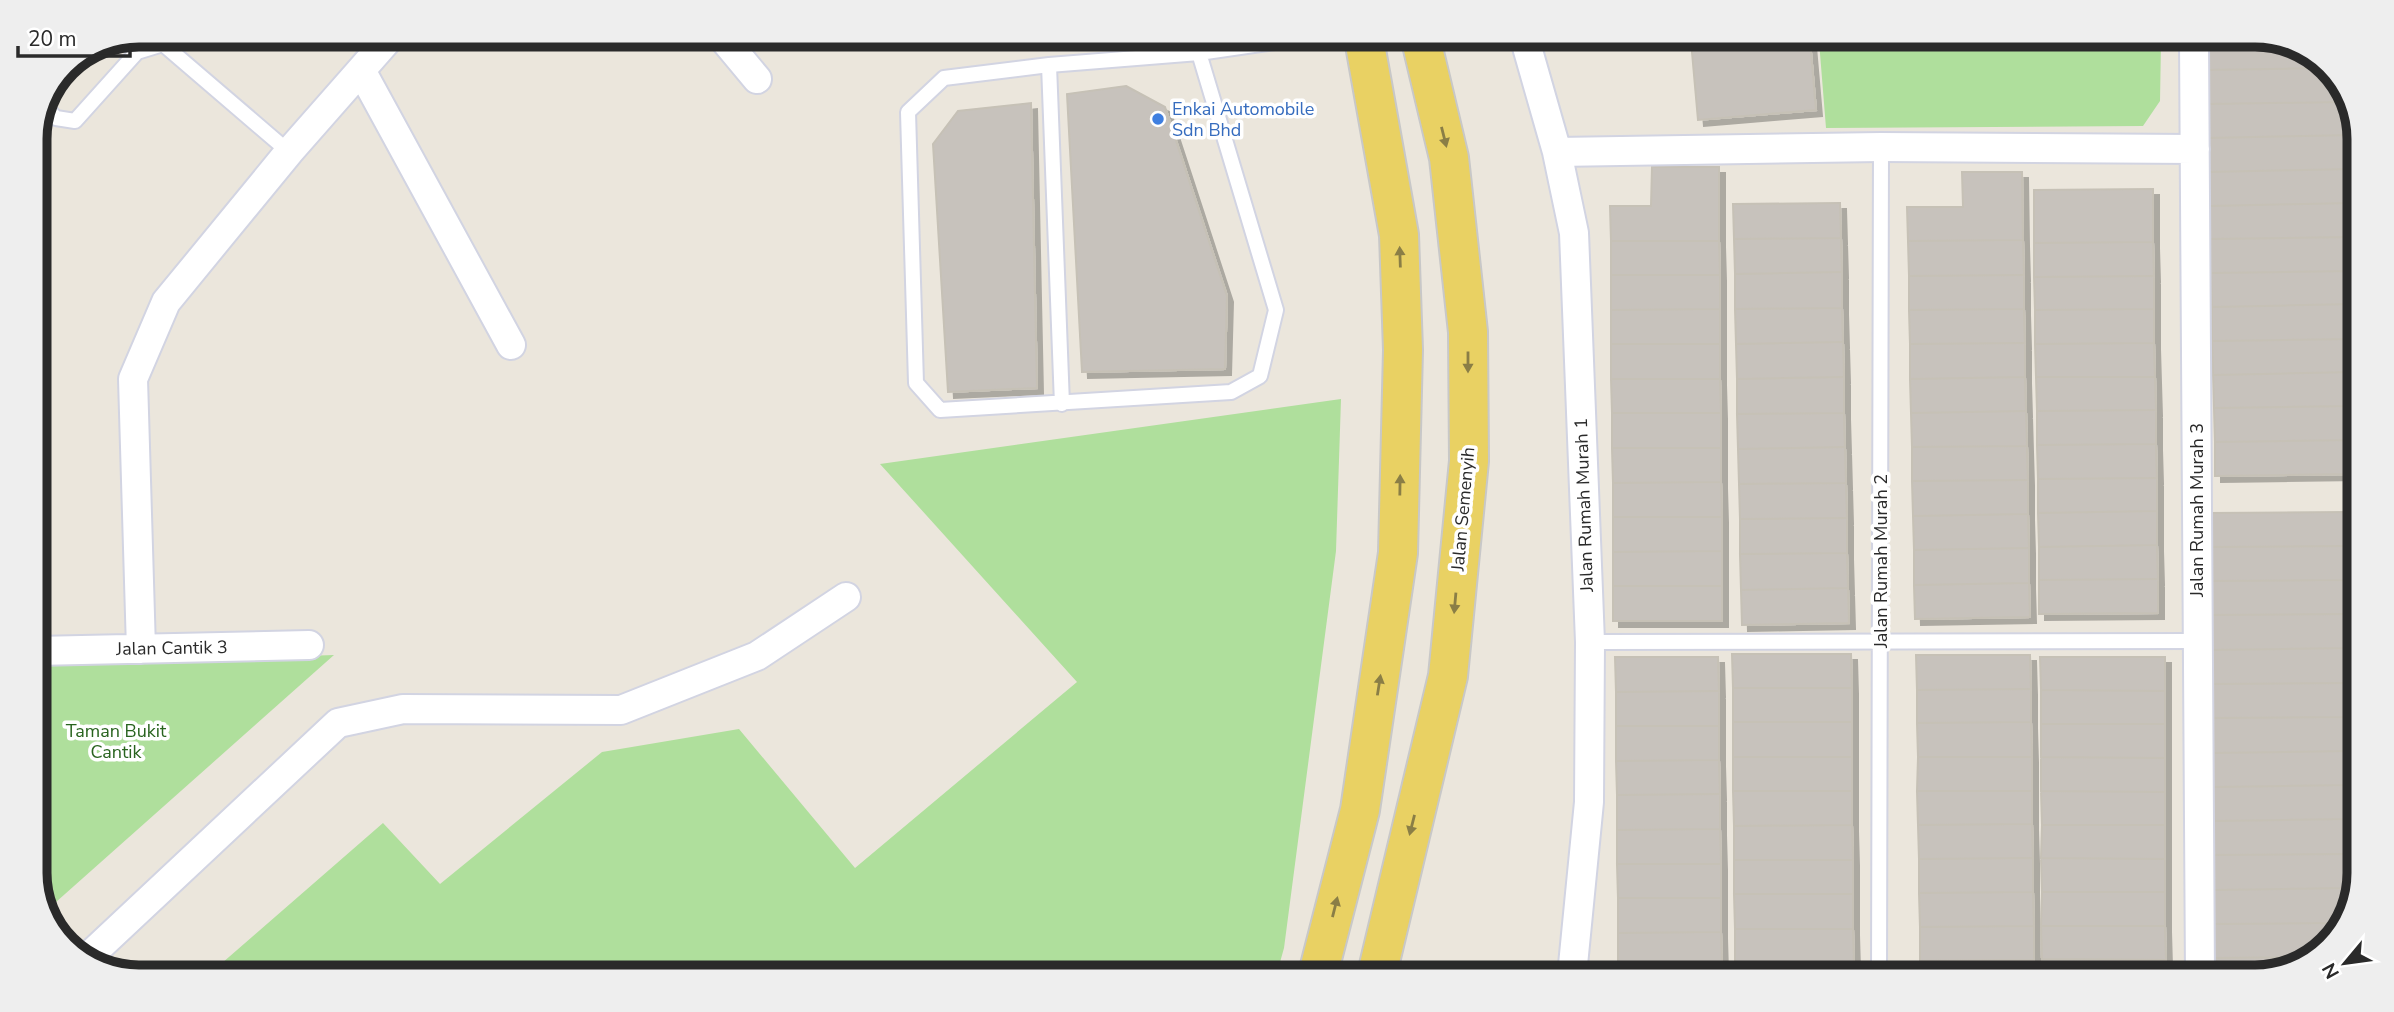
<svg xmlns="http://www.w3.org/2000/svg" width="2394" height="1012" font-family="'Nunito Sans',sans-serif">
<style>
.green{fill:#afdf9c}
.building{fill:#c7c2bc;stroke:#c6c1b6;stroke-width:2;filter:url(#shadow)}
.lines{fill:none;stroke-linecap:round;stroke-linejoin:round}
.lane-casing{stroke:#d2d4e2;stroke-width:18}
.street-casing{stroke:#d2d4e2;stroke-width:32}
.primary-casing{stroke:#c8c8c8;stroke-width:42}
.lane{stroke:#fff;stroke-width:14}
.street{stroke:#fff;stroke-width:28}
.primary{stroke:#e9d163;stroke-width:38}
.oneway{fill:#8a7e46}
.shop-dot{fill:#3f7fe0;stroke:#fff;stroke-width:2.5}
.labels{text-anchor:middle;stroke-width:7;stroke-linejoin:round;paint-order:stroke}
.shop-label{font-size:18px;fill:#366cbe;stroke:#fff;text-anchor:start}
.street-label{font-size:18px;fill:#2a2a2a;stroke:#fff}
.park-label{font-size:18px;fill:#28631e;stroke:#fff}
.rim{fill:none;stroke:#2a2a2a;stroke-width:9}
</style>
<defs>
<filter id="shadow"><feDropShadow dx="6" dy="6" stdDeviation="0" flood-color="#0004"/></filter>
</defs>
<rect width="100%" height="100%" fill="#ebe6dc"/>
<path class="green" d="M1819,41L2161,42L2160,101L2143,126L1826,128Z
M1341,399L1336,551L1284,948L1277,973L214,970L383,823L440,884L602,752L739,729L855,868L1077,682L880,464Z
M334,655L47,910L35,880V665Z"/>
<path class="building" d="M1691,41H1810L1816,110L1698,120Z
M2205,42L2294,43L2326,68L2206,70Z
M2326,68L2341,81L2348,102L2207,104L2206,70Z
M1126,86L1165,107L1227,296L1225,369L1082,372L1067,94Z
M2348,102L2351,110L2352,135L2208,138L2207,104Z
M1031,103L1037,388L948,392L933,144L958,111Z
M2352,135L2353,169L2208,172V138Z
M1652,167H1719V241H1611L1610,206H1651Z
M2353,169V203L2210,206L2208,172Z
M1962,172H2022L2023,240L1908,241L1907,207H1963Z
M2153,189V242L2034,243V190Z
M1840,203L1841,238L1734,239L1733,204Z
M2353,203L2354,237L2210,239V206Z
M2354,237L2355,271L2211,273L2210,239Z
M1841,238L1842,272L1735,274L1734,239Z
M2023,240L2024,275L1909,276L1908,241Z
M1611,241H1719L1720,275H1611Z
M2153,242L2154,276L2034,277V243Z
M2355,271L2356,304L2212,307L2211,273Z
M1842,272V308L1735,309V274Z
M1611,275H1720V309L1611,310Z
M2024,275V309L1909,310V276Z
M2154,276V309L2035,310L2034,277Z
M2356,304L2357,339L2212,341V307Z
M1842,308L1843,342L1736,344L1735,309Z
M1720,309V344H1611V310Z
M2024,309L2025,343L1910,344L1909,310Z
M2154,309V343L2035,344V310Z
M2357,339L2356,372L2213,375L2212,341Z
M1843,342L1844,377L1737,379L1736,344Z
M2025,343V377L1910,379V344Z
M2154,343L2155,377H2036L2035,344Z
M1611,344H1720V379H1611Z
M2356,372V406L2214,408L2213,375Z
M1844,377V413L1737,414V379Z
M2025,377L2026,411L1911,413L1910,379Z
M2036,377H2155L2156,410L2037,411Z
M1611,379H1720L1721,413H1612Z
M2356,406V440L2215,442L2214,408Z
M2156,410V444L2037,445V411Z
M2026,411L2027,446L1912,447L1911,413Z
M1612,413H1721V448H1612Z
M1844,413L1845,447L1738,449L1737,414Z
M2356,440L2355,474L2215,476V442Z
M2156,444L2157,478L2038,479L2037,445Z
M2027,446L2028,480L1912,481V447Z
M1845,447L1846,483L1739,484L1738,449Z
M1612,448H1721V482L1613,483Z
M2157,478V511L2038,513V479Z
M2028,480V514L1913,516L1912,481Z
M1721,482L1722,517H1613V483Z
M1846,483L1847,518L1740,519L1739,484Z
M2157,511V545L2039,547L2038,513Z
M2350,512L2351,546L2208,547V513Z
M2028,514L2029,548L1914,550L1913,516Z
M1613,517H1722V551L1613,552Z
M1847,518V553L1740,554V519Z
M2157,545L2158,579L2039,580V547Z
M2351,546V580L2209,581L2208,547Z
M2029,548V583L1914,585V550Z
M1722,551V586H1613V552Z
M1847,553L1848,588L1741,590L1740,554Z
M2158,579V613L2039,614V580Z
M2351,580L2352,614L2209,615V581Z
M2029,583L2030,617L1915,619L1914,585Z
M1613,586H1722V621H1613Z
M1848,588L1849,623L1742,625L1741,590Z
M2352,614V648L2210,650L2209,615Z
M2352,648L2353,683L2210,684V650Z
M1732,654H1851L1852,688H1733Z
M1916,655H2030L2031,689L1917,690Z
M1615,657H1718L1719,691L1616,692Z
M2040,657H2165V691L2041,690Z
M2353,683V717L2211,718L2210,684Z
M1733,688H1852V722H1733Z
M2031,689V722L1917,723V690Z
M2041,690L2165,691V724H2041Z
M1719,691V726H1616V692Z
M2353,717V751L2211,753V718Z
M1733,722H1852V757H1733Z
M2031,722L2032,757H1918L1917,723Z
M2041,724H2165V758L2041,757Z
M1616,726H1719V760L1616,761Z
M2353,751L2352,785L2212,787L2211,753Z
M1733,757H1852V791H1733Z
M1918,757H2032V791H1917Z
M2041,757L2165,758V792L2041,791Z
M1719,760L1720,794L1617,795L1616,761Z
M2352,785V819L2212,821V787Z
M1733,791H1852V825L1734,826Z
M1917,791H2032V824L1918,825Z
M2041,791L2165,792V825H2042Z
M1720,794V829L1617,830V795Z
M2352,819V854L2213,855L2212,821Z
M2032,824L2033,858L1919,859L1918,825Z
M1852,825L1853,860H1734V826Z
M2042,825H2165V859L2041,858Z
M1720,829L1721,864H1617V830Z
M2352,854L2351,888L2213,890V855Z
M2033,858V892L1919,893V859Z
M2041,858L2165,859V892H2042Z
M1734,860H1853V894H1734Z
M1617,864H1721V898H1618Z
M2351,888V912L2343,923L2214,924L2213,890Z
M2033,892L2034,926L1920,927L1919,893Z
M2042,892H2165V926H2041Z
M1734,894H1853V929H1735Z
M1618,898H1721V932L1618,933Z
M2343,923L2315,957L2215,958L2214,924Z
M2034,926V960L1920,961V927Z
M2041,926H2165L2166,960L2042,959Z
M1735,929H1853L1854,963H1735Z
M1721,932L1722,967L1618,968V933Z
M2315,957L2255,977H2215V958Z
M2042,959L2166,960V977L2042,976Z
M2034,960V976H1920V961Z
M1735,963H1854V976L1735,975Z
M1722,967V975H1619L1618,968Z"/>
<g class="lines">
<g class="lane-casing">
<path id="lane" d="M1199,53L1276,310L1260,376L1231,392L940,410L916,383L908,112L944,78L1049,65L1199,53L1296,39
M1049,65L1062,404
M46,108L56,118L75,121L137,52L163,44L289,152
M1590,642L2198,641
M1879,976L1881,147"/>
</g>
<g class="street-casing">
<path id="street" d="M722,37L757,79
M1525,40L1557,152L1574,233L1590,642L1589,802L1572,975
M2194,42L2200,977
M362,72L511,345
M1557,152L1881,147L2195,149
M141,649L133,379L166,302L289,152L391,36
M35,651L309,645
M86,959L338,723L403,709L621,710L757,656L846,597"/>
</g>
<g class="primary-casing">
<path id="primary" d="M1318,974L1360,810L1398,553L1403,350L1399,235L1364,39
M1377,974L1448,676L1469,461L1468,332L1449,158L1421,40"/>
</g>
<use href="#lane" class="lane"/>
<use href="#street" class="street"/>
<use href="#primary" class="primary"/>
</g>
<defs><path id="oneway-solid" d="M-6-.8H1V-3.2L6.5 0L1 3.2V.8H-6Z" transform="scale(1.75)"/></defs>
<g class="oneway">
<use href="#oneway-solid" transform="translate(1444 137) rotate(76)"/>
<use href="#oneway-solid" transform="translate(1400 257) rotate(-92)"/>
<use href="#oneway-solid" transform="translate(1468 362) rotate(90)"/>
<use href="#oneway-solid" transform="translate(1400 485) rotate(-89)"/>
<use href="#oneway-solid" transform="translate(1455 603) rotate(95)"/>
<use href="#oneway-solid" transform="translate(1379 685) rotate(-81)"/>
<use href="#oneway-solid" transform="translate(1412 825) rotate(104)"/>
<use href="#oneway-solid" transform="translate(1335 907) rotate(-76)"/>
</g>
<circle class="shop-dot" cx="1158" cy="119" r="7"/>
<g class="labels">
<g class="shop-label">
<text x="1172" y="115">Enkai Automobile<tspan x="1172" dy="21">Sdn Bhd</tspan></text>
</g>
<g class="street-label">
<text transform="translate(1584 505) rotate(-92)" y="6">Jalan Rumah Murah 1</text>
<text transform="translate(1463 509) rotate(-85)" y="6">Jalan Semenyih</text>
<text transform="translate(2197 510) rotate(-90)" y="6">Jalan Rumah Murah 3</text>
<text transform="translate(1881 561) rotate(-90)" y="6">Jalan Rumah Murah 2</text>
<text transform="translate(172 648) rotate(-1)" y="6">Jalan Cantik 3</text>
</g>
<g class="park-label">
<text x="116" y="737">Taman Bukit<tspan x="116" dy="21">Cantik</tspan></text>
</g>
</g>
<path d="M0 0H2394V1012H0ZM139 47H2255A92 92 0 0 1 2347 139V873A92 92 0 0 1 2255 965H139A92 92 0 0 1 47 873V139A92 92 0 0 1 139 47Z" fill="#eee" fill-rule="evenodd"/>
<path class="rim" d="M139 47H2255A92 92 0 0 1 2347 139V873A92 92 0 0 1 2255 965H139A92 92 0 0 1 47 873V139A92 92 0 0 1 139 47Z"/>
<g transform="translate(2345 963) rotate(241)" stroke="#ffffff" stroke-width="5" paint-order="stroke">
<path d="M0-5L12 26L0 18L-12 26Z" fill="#2a2a2a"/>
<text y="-10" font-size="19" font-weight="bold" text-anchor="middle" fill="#2a2a2a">N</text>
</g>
<path d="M18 46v10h112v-10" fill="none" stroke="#2a2a2a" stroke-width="3.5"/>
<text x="28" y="46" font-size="21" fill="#2a2a2a" stroke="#ffffff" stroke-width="5" paint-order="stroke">20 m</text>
</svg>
